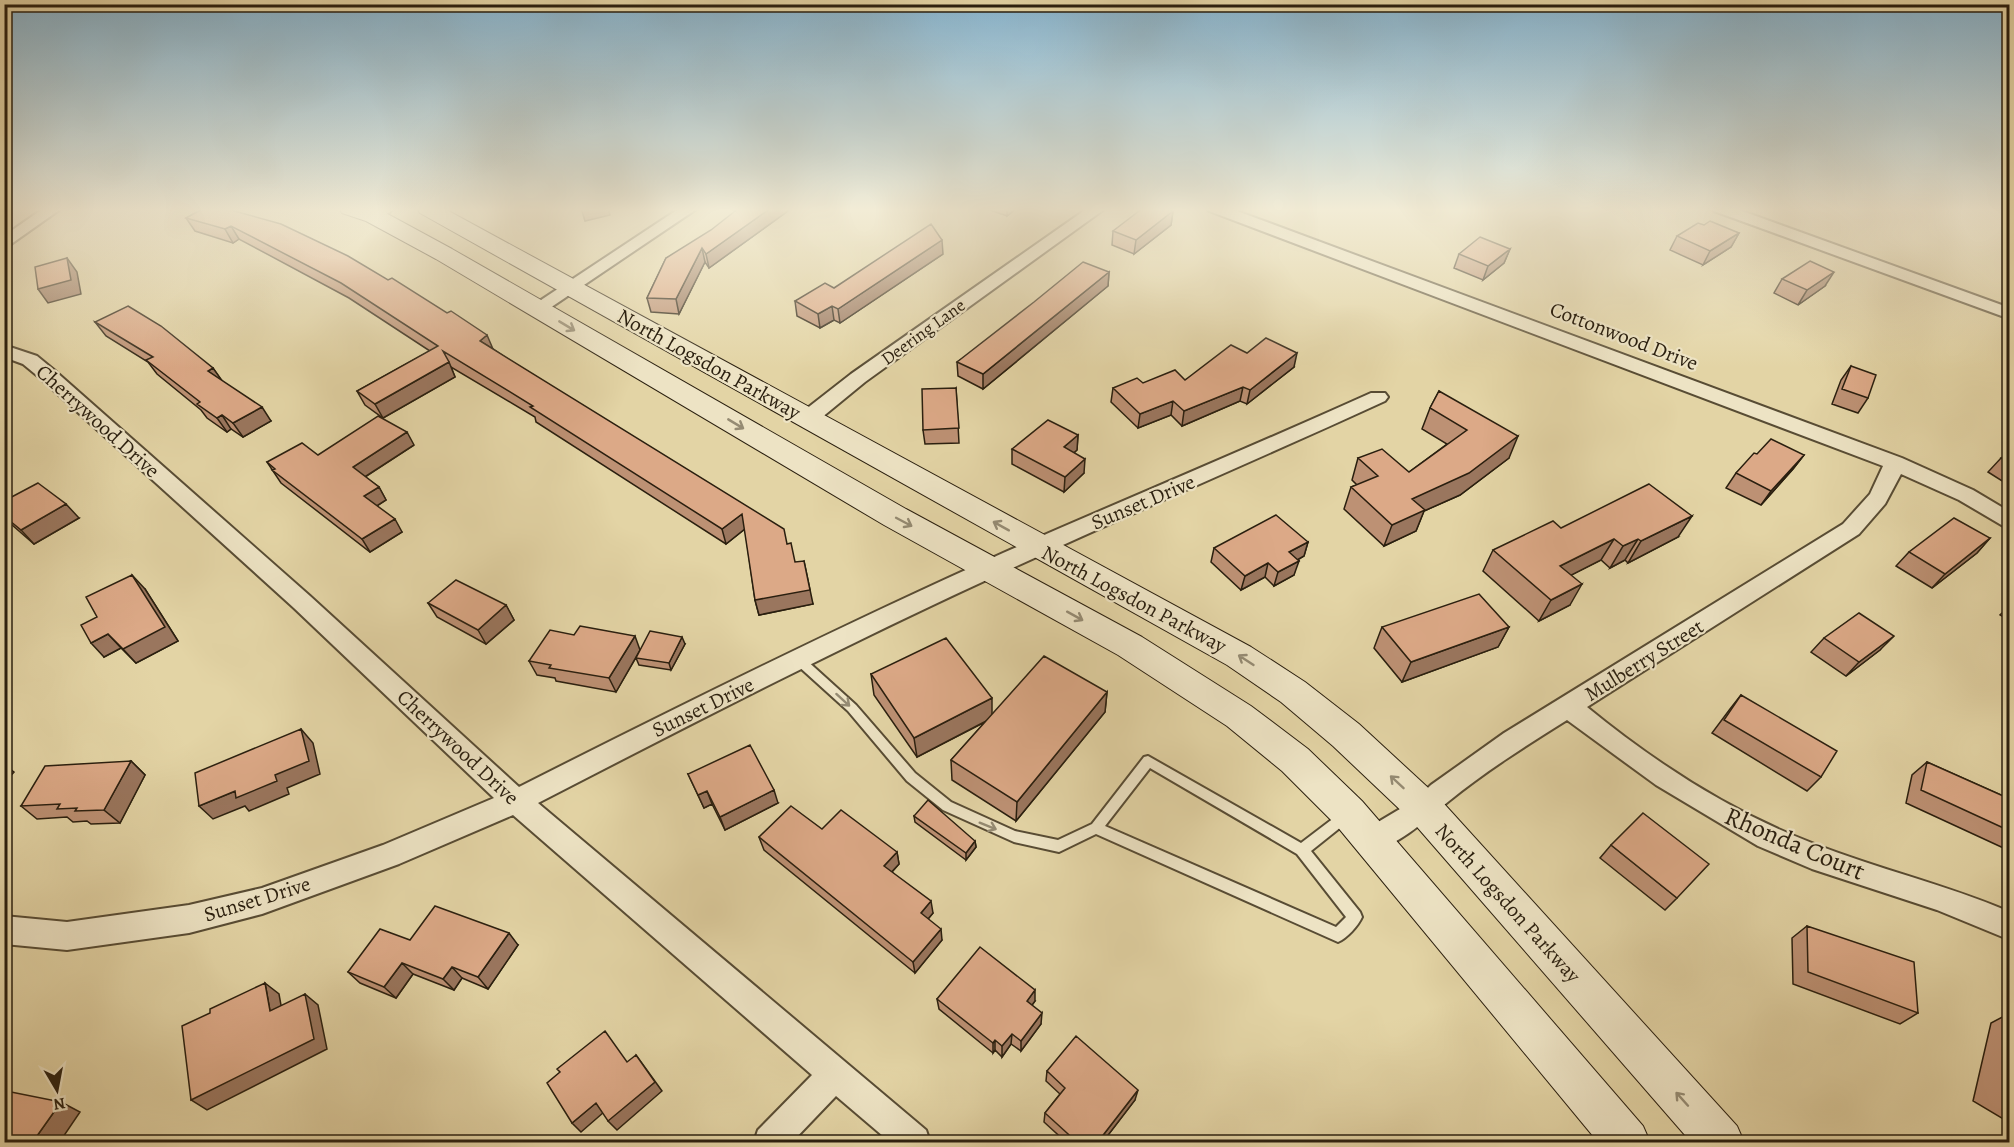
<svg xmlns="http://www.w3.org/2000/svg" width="2014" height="1147" font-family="Alegreya,serif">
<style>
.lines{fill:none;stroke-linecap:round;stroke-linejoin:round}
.lane-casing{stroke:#584c34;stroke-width:4}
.street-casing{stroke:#584c34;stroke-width:4}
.secondary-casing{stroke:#2a1f0f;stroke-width:2}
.lane{fill:#ede3c4;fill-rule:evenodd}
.street{fill:#ede3c4;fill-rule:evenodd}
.secondary{fill:#ede3c4;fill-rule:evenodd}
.wall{fill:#bd9174;stroke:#2a1f0f;stroke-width:1.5}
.shaded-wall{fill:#9a765e;stroke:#2a1f0f;stroke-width:1.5}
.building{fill:#dca987;stroke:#2a1f0f;stroke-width:1.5}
.oneway{stroke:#958b73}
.labels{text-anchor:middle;stroke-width:4.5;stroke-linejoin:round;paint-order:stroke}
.far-street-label{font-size:18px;fill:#2a1f0f;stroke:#ede3c4}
.street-label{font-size:21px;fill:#2a1f0f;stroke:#ede3c4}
.near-street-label{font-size:26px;fill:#2a1f0f;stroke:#ede3c4}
</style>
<rect width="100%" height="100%" fill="#e3d4a5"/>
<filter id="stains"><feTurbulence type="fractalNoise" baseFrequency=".00333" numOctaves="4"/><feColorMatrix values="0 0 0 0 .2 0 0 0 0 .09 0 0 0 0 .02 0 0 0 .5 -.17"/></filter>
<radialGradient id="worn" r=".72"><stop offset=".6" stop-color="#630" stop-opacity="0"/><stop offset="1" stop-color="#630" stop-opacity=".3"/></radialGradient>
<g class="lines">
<g class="lane-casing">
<path id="lane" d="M800,657L804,658L856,705L915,773L951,802L1015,831L1058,840L1092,824L1144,757L1148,756L1301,843L1343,811L1347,809L1351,811L1353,815L1351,819L1311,851L1360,912L1362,917C1358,926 1347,938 1338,942L1096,834L1059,852L1014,842L943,810L907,781L848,711L796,664L794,661L796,658ZM1150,768L1297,854L1346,917L1336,927L1105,826Z"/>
</g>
<g class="street-casing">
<path id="street" d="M44,208H62L4,249V236Z
M377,208H395L380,219H368L366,216Z
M680,208H698L544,312H532L529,308Z
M1088,208H1106L865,382L815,423H801L798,418L801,413L851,374Z
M1207,208H1229L1902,458L1973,490L2010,512V530L1959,500L1901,474L1885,504L1859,534L1587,707C1654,762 1731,812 1812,843C1877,869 1945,884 2010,912V940L1937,910L1812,869L1758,846L1656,785L1567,720C1527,745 1486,771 1449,801C1426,820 1402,842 1373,852L1363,849L1359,840L1363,831L1415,800L1431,785L1504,733L1843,524L1870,494L1883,466L1209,211Z
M1712,208H1734L2010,308V319L1714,211Z
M4,345L37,356L54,370L310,596L519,787C679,706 840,626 1003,553C1126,499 1249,448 1371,393H1385L1388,397L1385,401C1263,457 1141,509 1019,565C856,639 697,721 538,803L926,1130L930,1142H890L836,1096L792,1142H754L758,1130L812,1075L513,815L399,864L262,914L189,933L67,950L4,944V916L67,922L189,905L262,888L383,845L494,798L294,608L40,378L23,364L4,357Z"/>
</g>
<g class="secondary-casing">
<path id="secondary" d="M339,208H371L382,211L452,249L906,509L1142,637L1251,706L1308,749L1362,801L1643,1126L1650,1142H1598L1336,825L1282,771L1227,726L1118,655L884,525L436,259L366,221L342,213Z
M417,208H443L1251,647L1305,682L1359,724L1437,796L1737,1126L1744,1142H1691L1411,820L1333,746L1281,702L1227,665L420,213Z"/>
</g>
<use href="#lane" class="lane"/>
<use href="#street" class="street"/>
<use href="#secondary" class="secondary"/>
</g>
<path class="wall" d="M204,208L493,349L787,544L813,604L759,615L755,600L745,529L726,544L536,422L535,417L451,367L455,377L383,418L365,405L357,391L430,351L349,298L239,239L233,243L195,231L186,218Z
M984,208H1017L1007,216Z
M788,211L709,268L705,262L679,314L651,312L647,298L666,258Z
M1173,211L1171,225L1134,254L1112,245L1113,231Z
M1704,225L1739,233L1731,247L1703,265L1670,250L1677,236Z
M1510,249L1504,263L1483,280L1454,268L1459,254Z
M943,254L840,323L834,320L820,328L797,316L795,301L834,288Z
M1109,272L1108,286L983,389L958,376L957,362Z
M1782,279L1825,286L1798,305L1774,293Z
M95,322L213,368L221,380L271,421L243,437L231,429L227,432L207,418L201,410L157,374L148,362L106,336Z
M1247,353L1294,367L1247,404L1240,401L1182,426L1171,415L1138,428L1111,402L1113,388L1143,383L1185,380Z
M1851,366L1868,398L1858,413L1832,404L1841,380Z
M956,388L959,443L925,444L923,430Z
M1439,391L1509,458L1460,495L1424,511L1416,531L1384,546L1344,509L1351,487L1357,485L1352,480L1358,458L1409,472L1447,444L1422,429L1430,408Z
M1078,435L1077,450L1074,453L1084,473L1064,492L1012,464V449Z
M414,445L365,477L379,487L386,500L377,506L402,532L370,552L281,483L267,462L318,455Z
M2010,453V486L1988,472L2001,458Z
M1757,454L1804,455L1793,469L1761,505L1726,488L1736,473Z
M4,501L79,518L34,544L4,518Z
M1561,528L1678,537L1628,563L1625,560L1610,568L1601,560L1571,575L1570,605L1539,621L1483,571L1493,550Z
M1990,538L1977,553L1932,588L1896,566L1909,552Z
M1308,542L1304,556L1297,560L1294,575L1274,586L1265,577L1241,590L1211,562L1214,548Z
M145,589L178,641L136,663L121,648L104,657L97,617Z
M428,603L506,605L514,620L486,644L437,617Z
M2010,606V621L2000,615Z
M1382,627H1509L1498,647L1402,682L1374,648Z
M1824,638L1880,650L1846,676L1811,652Z
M685,644L671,670L639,665L636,658L638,654L616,692L556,681L555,678L537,675L529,661L640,650Z
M871,674L992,714L1107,692L1105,712L1016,821L952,780L951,760L985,722L917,757L874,695Z
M1741,695L1821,777L1807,791L1712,733L1730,709Z
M131,761L145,775L120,823L91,824L87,821L73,822L67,817L37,819L21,806Z
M1927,762L2010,799V851L1906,803L1912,775Z
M688,774L778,803L725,830L712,804L704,808Z
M914,816L975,841L976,847L966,860L915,822Z
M822,829L897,852L899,864L892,872L933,913L928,919L942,940L915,973L764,850L759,837Z
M1611,845L1677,898L1665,910L1600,858Z
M1807,926L1918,1013L1900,1024L1793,984L1792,938Z
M410,940L518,945L488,989L462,978L454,990L413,974L396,998L360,983L348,972Z
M937,999L1035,1001L1032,1005L1041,1024L1021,1051L1011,1044L1002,1057L995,1050L993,1053L939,1009Z
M2010,1013V1123L1973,1101L1991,1023Z
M1047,1071L1135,1100L1102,1143H1067L1044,1122L1045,1113L1060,1094L1046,1081Z"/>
<path class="shaded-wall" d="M581,208H608L610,215L585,221Z
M771,208H787L788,211L709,268L706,254Z
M1007,208H1017L1007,216Z
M1173,211L1171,225L1134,254L1136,240Z
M231,226L239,239L233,243L225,229Z
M1739,233L1731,247L1703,265L1710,251Z
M942,240L943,254L840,323L838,309Z
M702,248L705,262L679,314L676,299Z
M1510,249L1504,263L1483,280L1488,266Z
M67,258L77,272L81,294L48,303L38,289Z
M1109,272L1108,286L983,389V374Z
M1834,272L1825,286L1798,305L1807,290Z
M832,306L834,320L820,328L818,314Z
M487,335L493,349L480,341Z
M1297,353L1294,367L1247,404L1250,390Z
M449,362L455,377L383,418L375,404Z
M213,368L223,382L208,371Z
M1243,387L1240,401L1182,426L1184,411Z
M1173,401L1171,415L1138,428L1140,414Z
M262,407L271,421L243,437L233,423Z
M222,415L231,429L227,432L217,418Z
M407,432L414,445L360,480L353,467Z
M1078,435L1077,450L1063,462L1064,447Z
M1518,436L1509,458L1460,495L1424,511L1416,531L1384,546L1392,525L1412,499Z
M1804,455L1793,469L1761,505L1771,491Z
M1085,459L1084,473L1064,492L1065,477Z
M379,487L386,500L372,509L364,496Z
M66,504L79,518L34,544L21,530Z
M742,514L746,528L726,544L722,529Z
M1692,516L1678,537L1628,563L1641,541Z
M395,519L402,532L370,552L362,539Z
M1990,538L1977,553L1932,588L1945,574Z
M1614,539L1601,560L1548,587L1560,566Z
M1638,539L1625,560L1610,568L1623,546Z
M1308,542L1304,556L1285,567L1289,552Z
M804,561L813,604L759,615L755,600Z
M1299,561L1294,575L1274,586L1278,572Z
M1268,563L1265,577L1241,590L1245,576Z
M132,575L145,589L178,641L136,663L123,649Z
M1582,584L1570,605L1539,621L1551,600Z
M506,605L514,620L486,644L478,630Z
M1509,627L1498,647L1402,682L1411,662Z
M108,634L121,648L104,657L91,643Z
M635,636L640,650L616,692L609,678Z
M1894,636L1880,650L1846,676L1859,662Z
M682,637L685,644L671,670L669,663Z
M1107,692L1105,712L1016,821L1017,802Z
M992,698V718L917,757L914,738Z
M301,729L313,743L320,774L287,788L289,794L249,811L245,806L213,819L199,806L275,775Z
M131,761L145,775L120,823L104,810Z
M4,764L14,772L4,783Z
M774,790L778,803L725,830L720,817Z
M707,791L712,804L704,808L698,795Z
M975,841L976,847L966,860V853Z
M897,852L899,864L886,878L884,866Z
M931,901L933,913L923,925L921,913Z
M941,929L942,940L915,973L913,962Z
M509,933L518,945L488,989L478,977Z
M402,963L413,974L396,998L384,987Z
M452,967L462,978L454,990L443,979Z
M265,983L279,994L284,1022L270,1011Z
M1035,990V1001L1027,1012V1001Z
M305,994L318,1005L327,1049L207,1110L191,1100Z
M1042,1013L1041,1024L1021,1051V1041Z
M1012,1034L1011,1044L1002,1057V1046Z
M995,1040V1050L993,1053V1043Z
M636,1055L662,1091L617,1130L608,1121Z
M1138,1090L1135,1100L1102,1143H1097Z
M61,1102L80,1112L59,1143H32Z
M596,1103L604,1112L581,1132L572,1123Z"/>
<path class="building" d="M204,208H224L281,224L348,256L388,280L392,278L447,313L451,311L487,335L480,341L784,529L787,544L791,543L795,562L804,561L810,590L755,600L742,514L722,529L530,407L533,406L443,351L449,362L375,404L357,391L438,346L341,283L231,226L225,229L186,218Z
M739,208H771L706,254L702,248L676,299L647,298L666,258L711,230Z
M1143,208H1164L1173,211L1136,240L1113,231Z
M1710,221L1739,233L1710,251L1677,236L1698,223L1704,225Z
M931,224L942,240L838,309L832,306L818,314L795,301L825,283L834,288Z
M1480,237L1510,249L1488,266L1459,254Z
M67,258L71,280L38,289L35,267Z
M1810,261L1834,272L1807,290L1782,279Z
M1083,262L1109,272L983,374L957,362L1034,302Z
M128,306L161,326L213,368L208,371L262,407L233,423L222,415L217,418L197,404L200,402L146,360L153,357L95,322Z
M1266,338L1297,353L1250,390L1243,387L1184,411L1173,401L1140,414L1113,388L1137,378L1143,383L1175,370L1185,380L1231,345L1247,353Z
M1851,366L1876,375L1868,398L1842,389Z
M956,388L959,428L923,430L922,389Z
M1439,391L1518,436L1469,473L1412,499L1425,510L1392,525L1351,487L1378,476L1358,458L1382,449L1409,472L1467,430L1430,408Z
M378,416L407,432L353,467L379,487L364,496L395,519L362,539L272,470L275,469L267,462L302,443L318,455Z
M1048,420L1078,435L1064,447L1085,459L1065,477L1012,449Z
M1771,439L1804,455L1771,491L1736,473L1754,453L1757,454Z
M2010,453V463L2001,458Z
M38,483L66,504L21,530L4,516V501Z
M1649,484L1692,516L1641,541L1638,539L1623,546L1614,539L1560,566L1582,584L1551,600L1493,550L1553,521L1561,528Z
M1276,515L1308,542L1289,552L1299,561L1278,572L1268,563L1245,576L1214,548Z
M1954,518L1990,538L1945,574L1909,552Z
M132,575L165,627L123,649L108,634L91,643L81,625L97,617L86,597Z
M456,580L506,605L478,630L428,603Z
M1479,594L1509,627L1411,662L1382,627Z
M1859,613L1894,636L1859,662L1824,638Z
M580,626L635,636L609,678L549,668L551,665L529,661L550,630L574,635Z
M650,631L682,637L669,663L636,658Z
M946,638L992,698L914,738L871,674Z
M1044,656L1107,692L1017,802L951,760Z
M1741,695L1837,751L1821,777L1724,720Z
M301,729L309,761L275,775L277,781L236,798L235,791L199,806L195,773Z
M750,745L774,790L720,817L707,791L698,795L688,774Z
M131,761L104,810L75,811L77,808L57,809L60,804L21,806L45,766Z
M1927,762L2010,799V831L1921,790Z
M928,800L975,841L966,853L914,816Z
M791,806L822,829L841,810L897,852L884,866L931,901L921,913L941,929L913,962L759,837Z
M1643,813L1709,864L1677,898L1611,845Z
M435,906L509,933L478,977L452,967L443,979L402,963L384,987L348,972L380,929L410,940Z
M1807,926L1914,962L1918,1013L1808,972Z
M980,947L1035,990L1027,1001L1042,1013L1021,1041L1012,1034L1002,1046L995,1040L993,1043L937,999Z
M265,983L270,1011L305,994L314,1039L191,1100L182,1026L210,1013V1009Z
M605,1031L627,1062L636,1055L655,1082L608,1121L596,1103L572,1123L547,1083L560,1072L557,1069Z
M1076,1036L1138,1090L1097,1143H1078L1045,1113L1065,1088L1047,1071Z
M2010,1056V1090L2003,1086Z
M6,1091L61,1102L32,1143H4V1094Z"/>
<defs><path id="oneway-shaft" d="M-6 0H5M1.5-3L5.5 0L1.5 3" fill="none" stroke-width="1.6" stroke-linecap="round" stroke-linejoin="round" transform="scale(1.5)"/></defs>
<g class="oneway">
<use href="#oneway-shaft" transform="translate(567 326) rotate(31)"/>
<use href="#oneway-shaft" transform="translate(736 424) rotate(31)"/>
<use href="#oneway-shaft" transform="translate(904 522) rotate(28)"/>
<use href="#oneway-shaft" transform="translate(1001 526) rotate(-151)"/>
<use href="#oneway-shaft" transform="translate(1075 616) rotate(29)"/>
<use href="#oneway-shaft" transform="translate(1246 660) rotate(-147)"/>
<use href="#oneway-shaft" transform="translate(843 700) rotate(42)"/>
<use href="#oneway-shaft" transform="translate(1397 782) rotate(-137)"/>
<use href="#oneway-shaft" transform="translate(988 826) rotate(22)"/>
<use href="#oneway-shaft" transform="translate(1682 1099) rotate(-132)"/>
</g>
<linearGradient id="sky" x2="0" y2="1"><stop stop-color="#87b5d0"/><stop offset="0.57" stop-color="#f2ecd6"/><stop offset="1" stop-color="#f2ecd6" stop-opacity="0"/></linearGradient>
<rect width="2014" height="368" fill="url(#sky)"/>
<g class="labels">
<g class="far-street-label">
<text transform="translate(923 332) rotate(-36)" y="6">Deering Lane</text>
</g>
<g class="street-label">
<text transform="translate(1624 336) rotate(21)" y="7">Cottonwood Drive</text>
<text transform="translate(709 364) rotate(29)" y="7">North Logsdon Parkway</text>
<text transform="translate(98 421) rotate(42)" y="7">Cherrywood Drive</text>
<text transform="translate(1143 502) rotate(-23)" y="7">Sunset Drive</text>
<text transform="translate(1134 599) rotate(28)" y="7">North Logsdon Parkway</text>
<text transform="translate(1644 660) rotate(-32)" y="7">Mulberry Street</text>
<text transform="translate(703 707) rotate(-26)" y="7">Sunset Drive</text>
<text transform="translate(458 747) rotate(43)" y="7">Cherrywood Drive</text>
<text transform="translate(257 899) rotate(-17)" y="7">Sunset Drive</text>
<text transform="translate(1508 903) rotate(48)" y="7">North Logsdon Parkway</text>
</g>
<g class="near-street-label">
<text transform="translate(1795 843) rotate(23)" y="9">Rhonda Court</text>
</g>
</g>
<rect width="2014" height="1147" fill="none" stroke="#e3d4a5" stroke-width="24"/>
<rect x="6" y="6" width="2002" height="1135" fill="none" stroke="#2a1f0f" stroke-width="3"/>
<rect x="12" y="12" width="1990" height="1123" fill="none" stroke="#2a1f0f" stroke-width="1.5"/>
<g transform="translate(57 1090) rotate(170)" stroke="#ede3c4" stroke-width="4.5" paint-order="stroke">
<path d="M0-4.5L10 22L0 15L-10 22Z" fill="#2a1f0f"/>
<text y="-9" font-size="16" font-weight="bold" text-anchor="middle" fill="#2a1f0f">N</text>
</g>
<rect width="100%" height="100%" filter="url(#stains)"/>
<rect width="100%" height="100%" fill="url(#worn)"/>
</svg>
